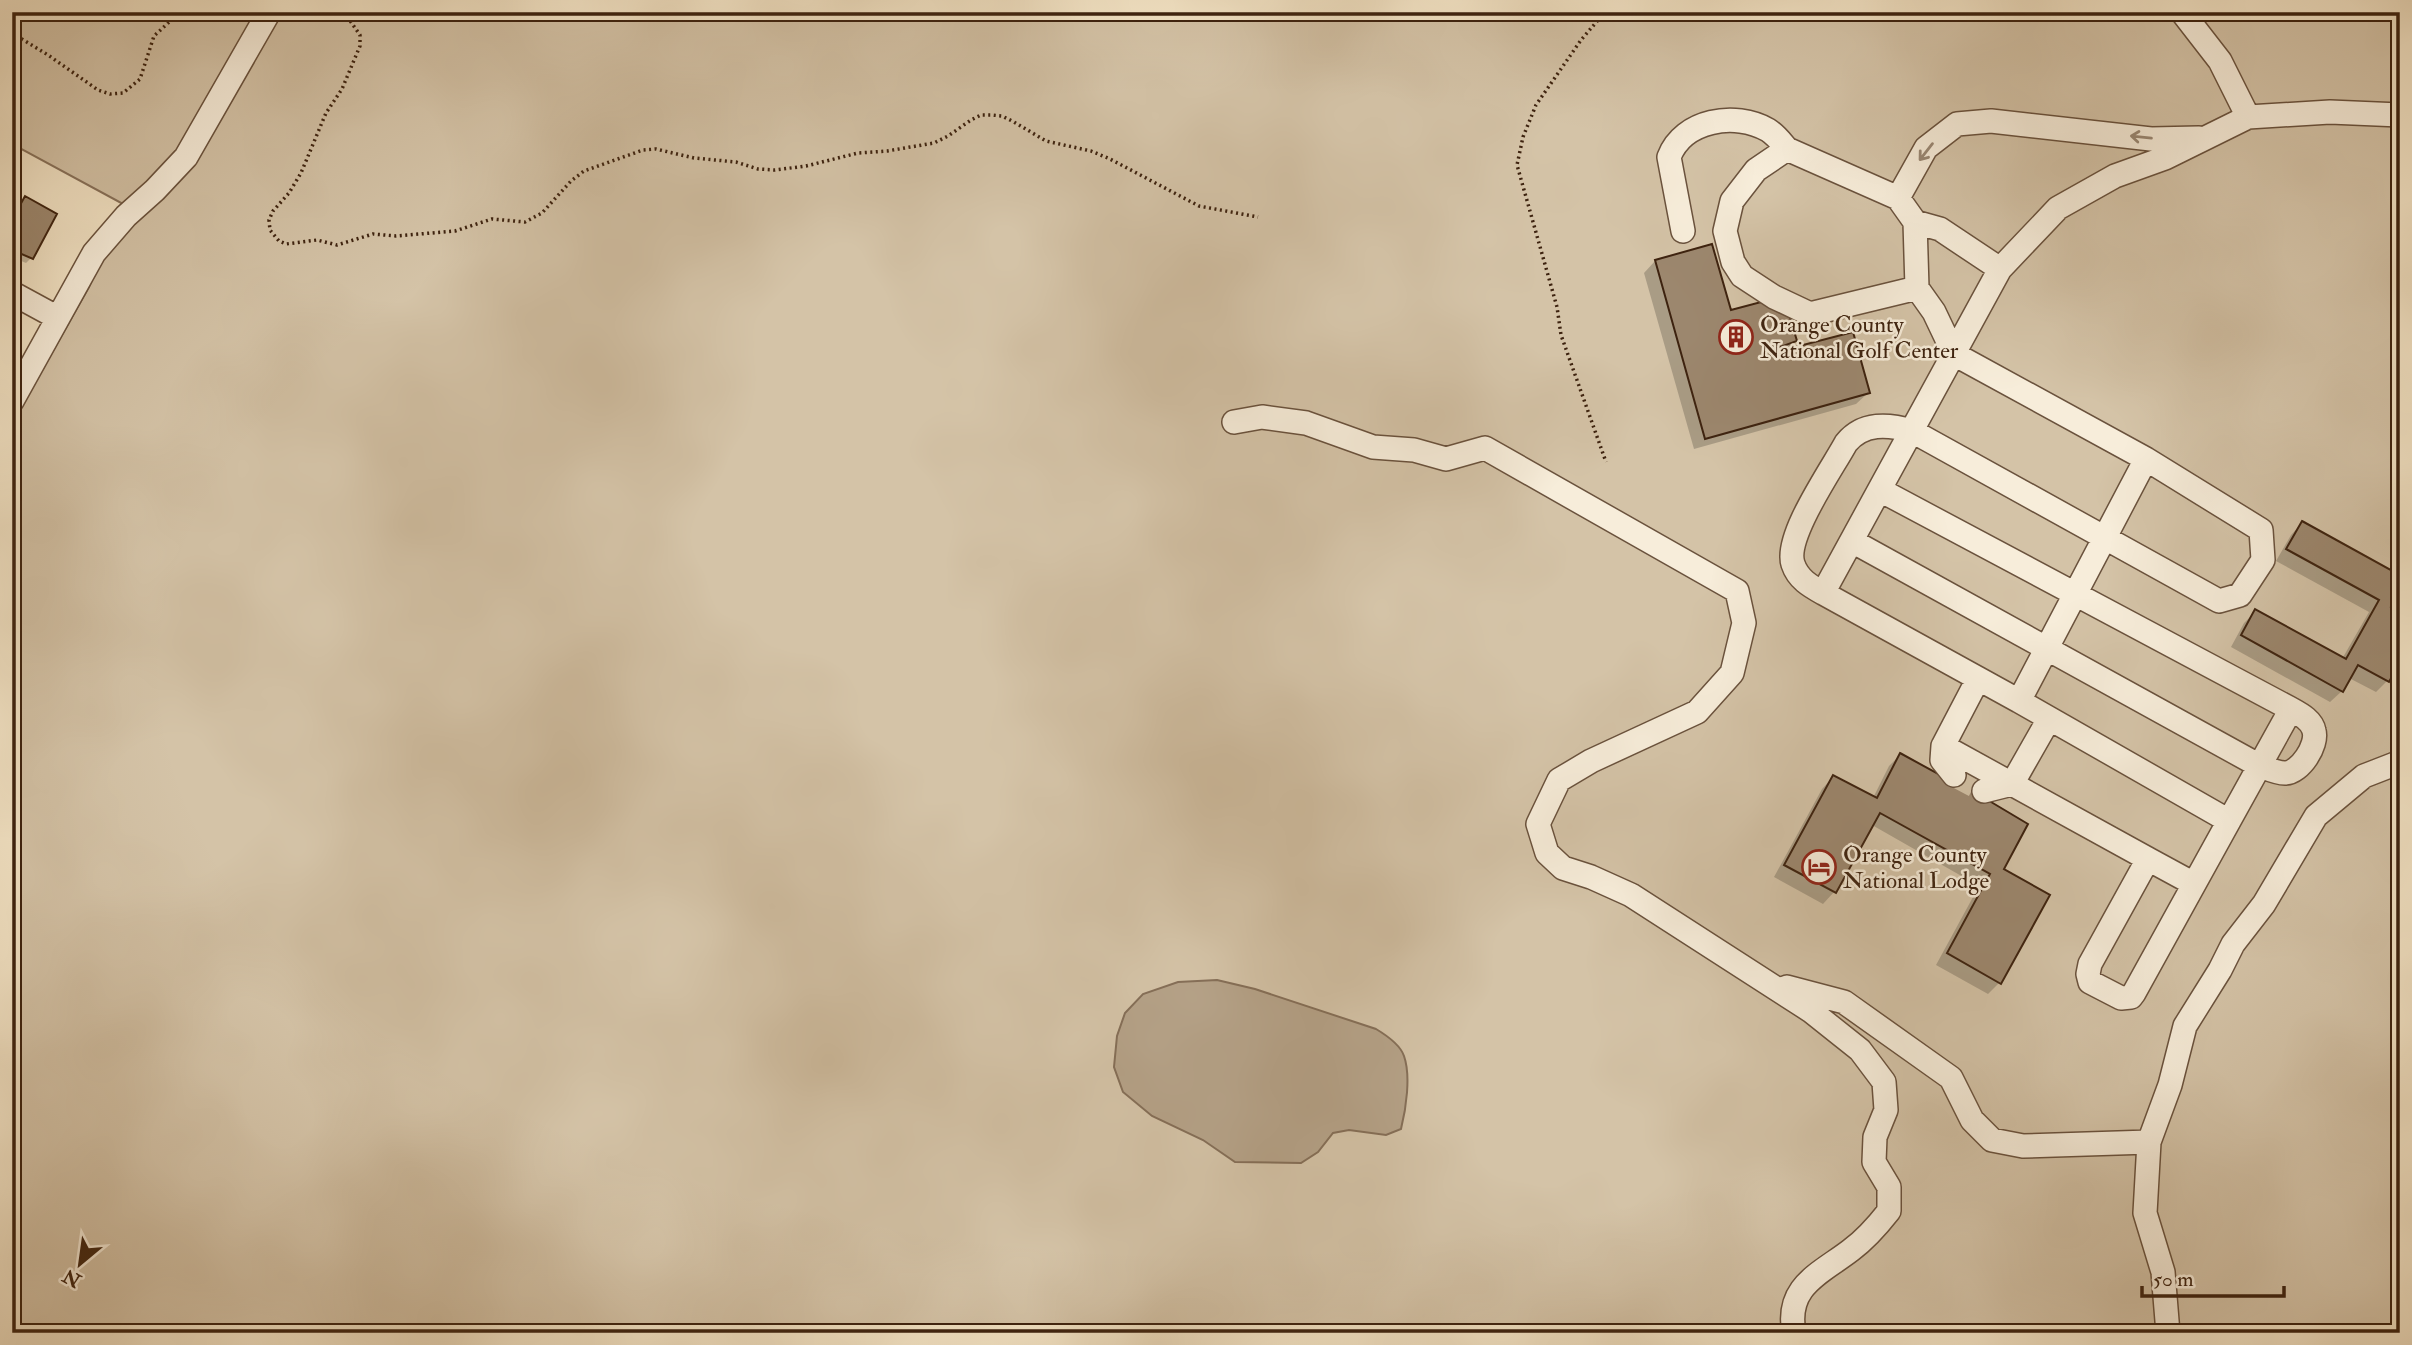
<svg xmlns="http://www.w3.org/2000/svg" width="2412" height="1345" font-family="'IM FELL Double Pica',serif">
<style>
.green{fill:#d4c3a7;stroke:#88725b;stroke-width:2}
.water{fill:#b5a288;stroke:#856f58;stroke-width:2}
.shadow{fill:#0003}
.building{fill:#9c876e;stroke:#3d220f;stroke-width:2}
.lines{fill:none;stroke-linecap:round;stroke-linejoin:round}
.minor-tunnel{stroke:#cfbda1;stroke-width:23;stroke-dasharray:23 11;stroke-linecap:butt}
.minor-casing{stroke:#6a523d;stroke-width:26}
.path{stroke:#3d220f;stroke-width:3.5;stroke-dasharray:2 3.5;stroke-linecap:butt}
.minor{stroke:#f7edda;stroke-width:23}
.oneway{stroke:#9a8874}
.labels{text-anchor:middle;stroke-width:5;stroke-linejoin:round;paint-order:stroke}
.poi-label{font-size:23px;fill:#3d220f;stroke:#f7edda;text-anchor:start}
</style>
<rect width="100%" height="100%" fill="#f3e4c6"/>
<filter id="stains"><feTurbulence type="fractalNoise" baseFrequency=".00286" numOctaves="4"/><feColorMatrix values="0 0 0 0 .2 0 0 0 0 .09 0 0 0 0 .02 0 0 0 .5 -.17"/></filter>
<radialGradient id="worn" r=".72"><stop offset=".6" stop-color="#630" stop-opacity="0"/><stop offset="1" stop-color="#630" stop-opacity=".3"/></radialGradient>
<path class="green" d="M12,12H2400V1333H12V423L89,287L125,205L12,144Z"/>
<path class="water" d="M1217,980L1255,989L1376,1029C1386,1035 1400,1044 1404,1056C1411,1076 1406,1109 1401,1129L1386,1135L1349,1130L1333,1133L1318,1152L1301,1163L1235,1162L1203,1140L1152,1116L1123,1092L1114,1067L1117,1036L1125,1013L1143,994L1178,982Z"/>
<path class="shadow" d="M25,199L31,258L26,263L12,257V218Z
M1655,261L1730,312L1795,341L1784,352L1868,393L1856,404L1694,449L1644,273Z
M2302,523L2389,608L2387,681L2376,692L2349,678L2342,691L2330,702L2231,647L2244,623L2255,612L2342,659L2369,612L2276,561L2291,535Z
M1900,755L1979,797L2002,870L1999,983L1988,994L1936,965L1979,886L1872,825L1834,892L1823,904L1774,877L1822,789L1833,777L1873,798L1889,766Z"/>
<path class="building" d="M25,196L57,214L33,259L17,252L13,259L12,220Z
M1712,244L1731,310L1761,302L1789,314L1797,341L1769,351L1771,355L1776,352L1853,332L1870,393L1705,439L1655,260Z
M2302,521L2400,575V592L2391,607L2400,612V662L2389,682L2358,665L2343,692L2241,635L2255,609L2346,659L2379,600L2286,549Z
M1900,753L1951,781L1960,765L1989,781L1981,796L2028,824L2004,869L2050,895L2001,984L1947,953L1990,874L1880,813L1836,893L1784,865L1833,775L1877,798Z"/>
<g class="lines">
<path class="minor-tunnel" d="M1954,775L1984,791"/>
<g class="minor-casing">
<path id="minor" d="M2182,12L2220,61L2248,117
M1898,198L1926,148L1957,124L1991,121L2151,139L2199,138
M1915,222L1940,229L2000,269
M1683,231L1669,157C1683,120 1735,111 1768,130C1776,135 1781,142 1787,149
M1917,288L1915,222L1898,198L1787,149L1756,170L1732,201L1725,231L1733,262L1742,276L1774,297L1810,314L1917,288L1934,312L1954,354L2146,459L2019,701L1823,593L2000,269L2058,208L2115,176L2165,158L2248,117L2330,112L2400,115
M12,293L58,318
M12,401L94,253L126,216L155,190L186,157L269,12
M1234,422L1262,417L1306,423L1373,447L1414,450L1446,459L1485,448L1737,591L1744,623L1732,673L1697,712L1591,761L1559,780L1538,824L1547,853L1563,868L1591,877L1631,895L1811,1011L1860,1050L1884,1082L1886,1110L1875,1137L1874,1162L1889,1187V1211C1878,1225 1866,1239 1851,1250C1820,1274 1785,1286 1794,1333
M1880,490L2291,709L2229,821L2019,701
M1852,541L2258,765C2266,768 2276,773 2285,773C2300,773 2318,745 2314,731C2312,720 2300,714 2291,709
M1823,593C1810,586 1798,579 1793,564C1784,537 1832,469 1846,443C1863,422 1888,424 1912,431L2219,601L2240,595L2263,560L2261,530L2146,459
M1978,679L1943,746L2012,784
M2049,719L2012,784L2148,859L2090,964L2088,974L2090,982L2121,998L2131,997L2134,993L2229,821
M1943,746L1942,760L1954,775
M1984,791L2012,784
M2148,859L2194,884
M1787,987L1844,1002L1951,1078L1972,1120L1992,1140L2023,1146L2149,1142
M2168,1333L2163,1272L2145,1213L2149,1142L2170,1085L2185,1026L2220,970L2233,944L2264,904L2316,816L2364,776L2400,762"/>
</g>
<path class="path" d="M344,12L360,35V46L342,89L326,113L301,173L289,193L273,211L269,220L270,230L279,241L286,244L317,240L337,245L373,234L396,236L455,231L492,219L525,222L542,213L571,181L584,171L643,150L656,149L694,158L736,162L758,169L775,170L806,166L858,153L887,151L934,143L948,136L971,120L981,115H992L1002,116L1014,122L1046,141L1091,151L1110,159L1199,206L1258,217
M1605,12L1581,40L1536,105L1523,137L1517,165L1557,307L1561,335L1606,462
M12,33L48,55L98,90L110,94L123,93L140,79L154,36L180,12"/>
<use href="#minor" class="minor"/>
</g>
<defs><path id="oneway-shaft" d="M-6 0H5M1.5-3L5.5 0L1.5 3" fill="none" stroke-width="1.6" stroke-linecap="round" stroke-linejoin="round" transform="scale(1.75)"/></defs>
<g class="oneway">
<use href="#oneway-shaft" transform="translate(2141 137) rotate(-174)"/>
<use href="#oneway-shaft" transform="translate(1926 152) rotate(128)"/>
</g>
<defs>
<g id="building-ring" transform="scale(1.75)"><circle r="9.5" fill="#f7edda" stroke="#8f2418" stroke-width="1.5"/><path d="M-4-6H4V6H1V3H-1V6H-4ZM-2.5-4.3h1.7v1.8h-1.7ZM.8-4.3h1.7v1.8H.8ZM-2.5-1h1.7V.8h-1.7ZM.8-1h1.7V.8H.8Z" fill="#8f2418"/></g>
<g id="hotel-ring" transform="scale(1.75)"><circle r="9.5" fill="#f7edda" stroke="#8f2418" stroke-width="1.5"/><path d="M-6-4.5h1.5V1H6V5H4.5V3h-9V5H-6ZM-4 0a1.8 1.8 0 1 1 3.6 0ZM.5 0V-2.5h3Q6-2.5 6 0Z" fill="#8f2418"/></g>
</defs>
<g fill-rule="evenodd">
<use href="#building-ring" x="1736" y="337"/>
<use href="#hotel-ring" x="1819" y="867"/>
</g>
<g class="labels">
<g class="poi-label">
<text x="1760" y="332">Orange County<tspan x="1760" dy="26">National Golf Center</tspan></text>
<text x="1843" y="862">Orange County<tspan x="1843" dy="26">National Lodge</tspan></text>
</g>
</g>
<rect width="2412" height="1345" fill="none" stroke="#f3e4c6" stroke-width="42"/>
<rect x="14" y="14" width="2384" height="1317" fill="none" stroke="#3d220f" stroke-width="3.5"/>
<rect x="21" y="21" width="2370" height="1303" fill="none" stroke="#3d220f" stroke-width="2"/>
<g transform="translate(80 1264) rotate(209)" stroke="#f7edda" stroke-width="5" paint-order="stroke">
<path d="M0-5L12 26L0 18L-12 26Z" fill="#3d220f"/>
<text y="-10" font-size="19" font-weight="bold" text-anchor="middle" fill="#3d220f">N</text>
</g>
<path d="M2142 1286v10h142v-10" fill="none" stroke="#3d220f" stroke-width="3.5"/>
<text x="2153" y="1286" font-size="21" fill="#3d220f" stroke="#f7edda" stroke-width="5" paint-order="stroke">50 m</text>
<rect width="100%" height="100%" filter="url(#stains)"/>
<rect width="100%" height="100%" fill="url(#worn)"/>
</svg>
